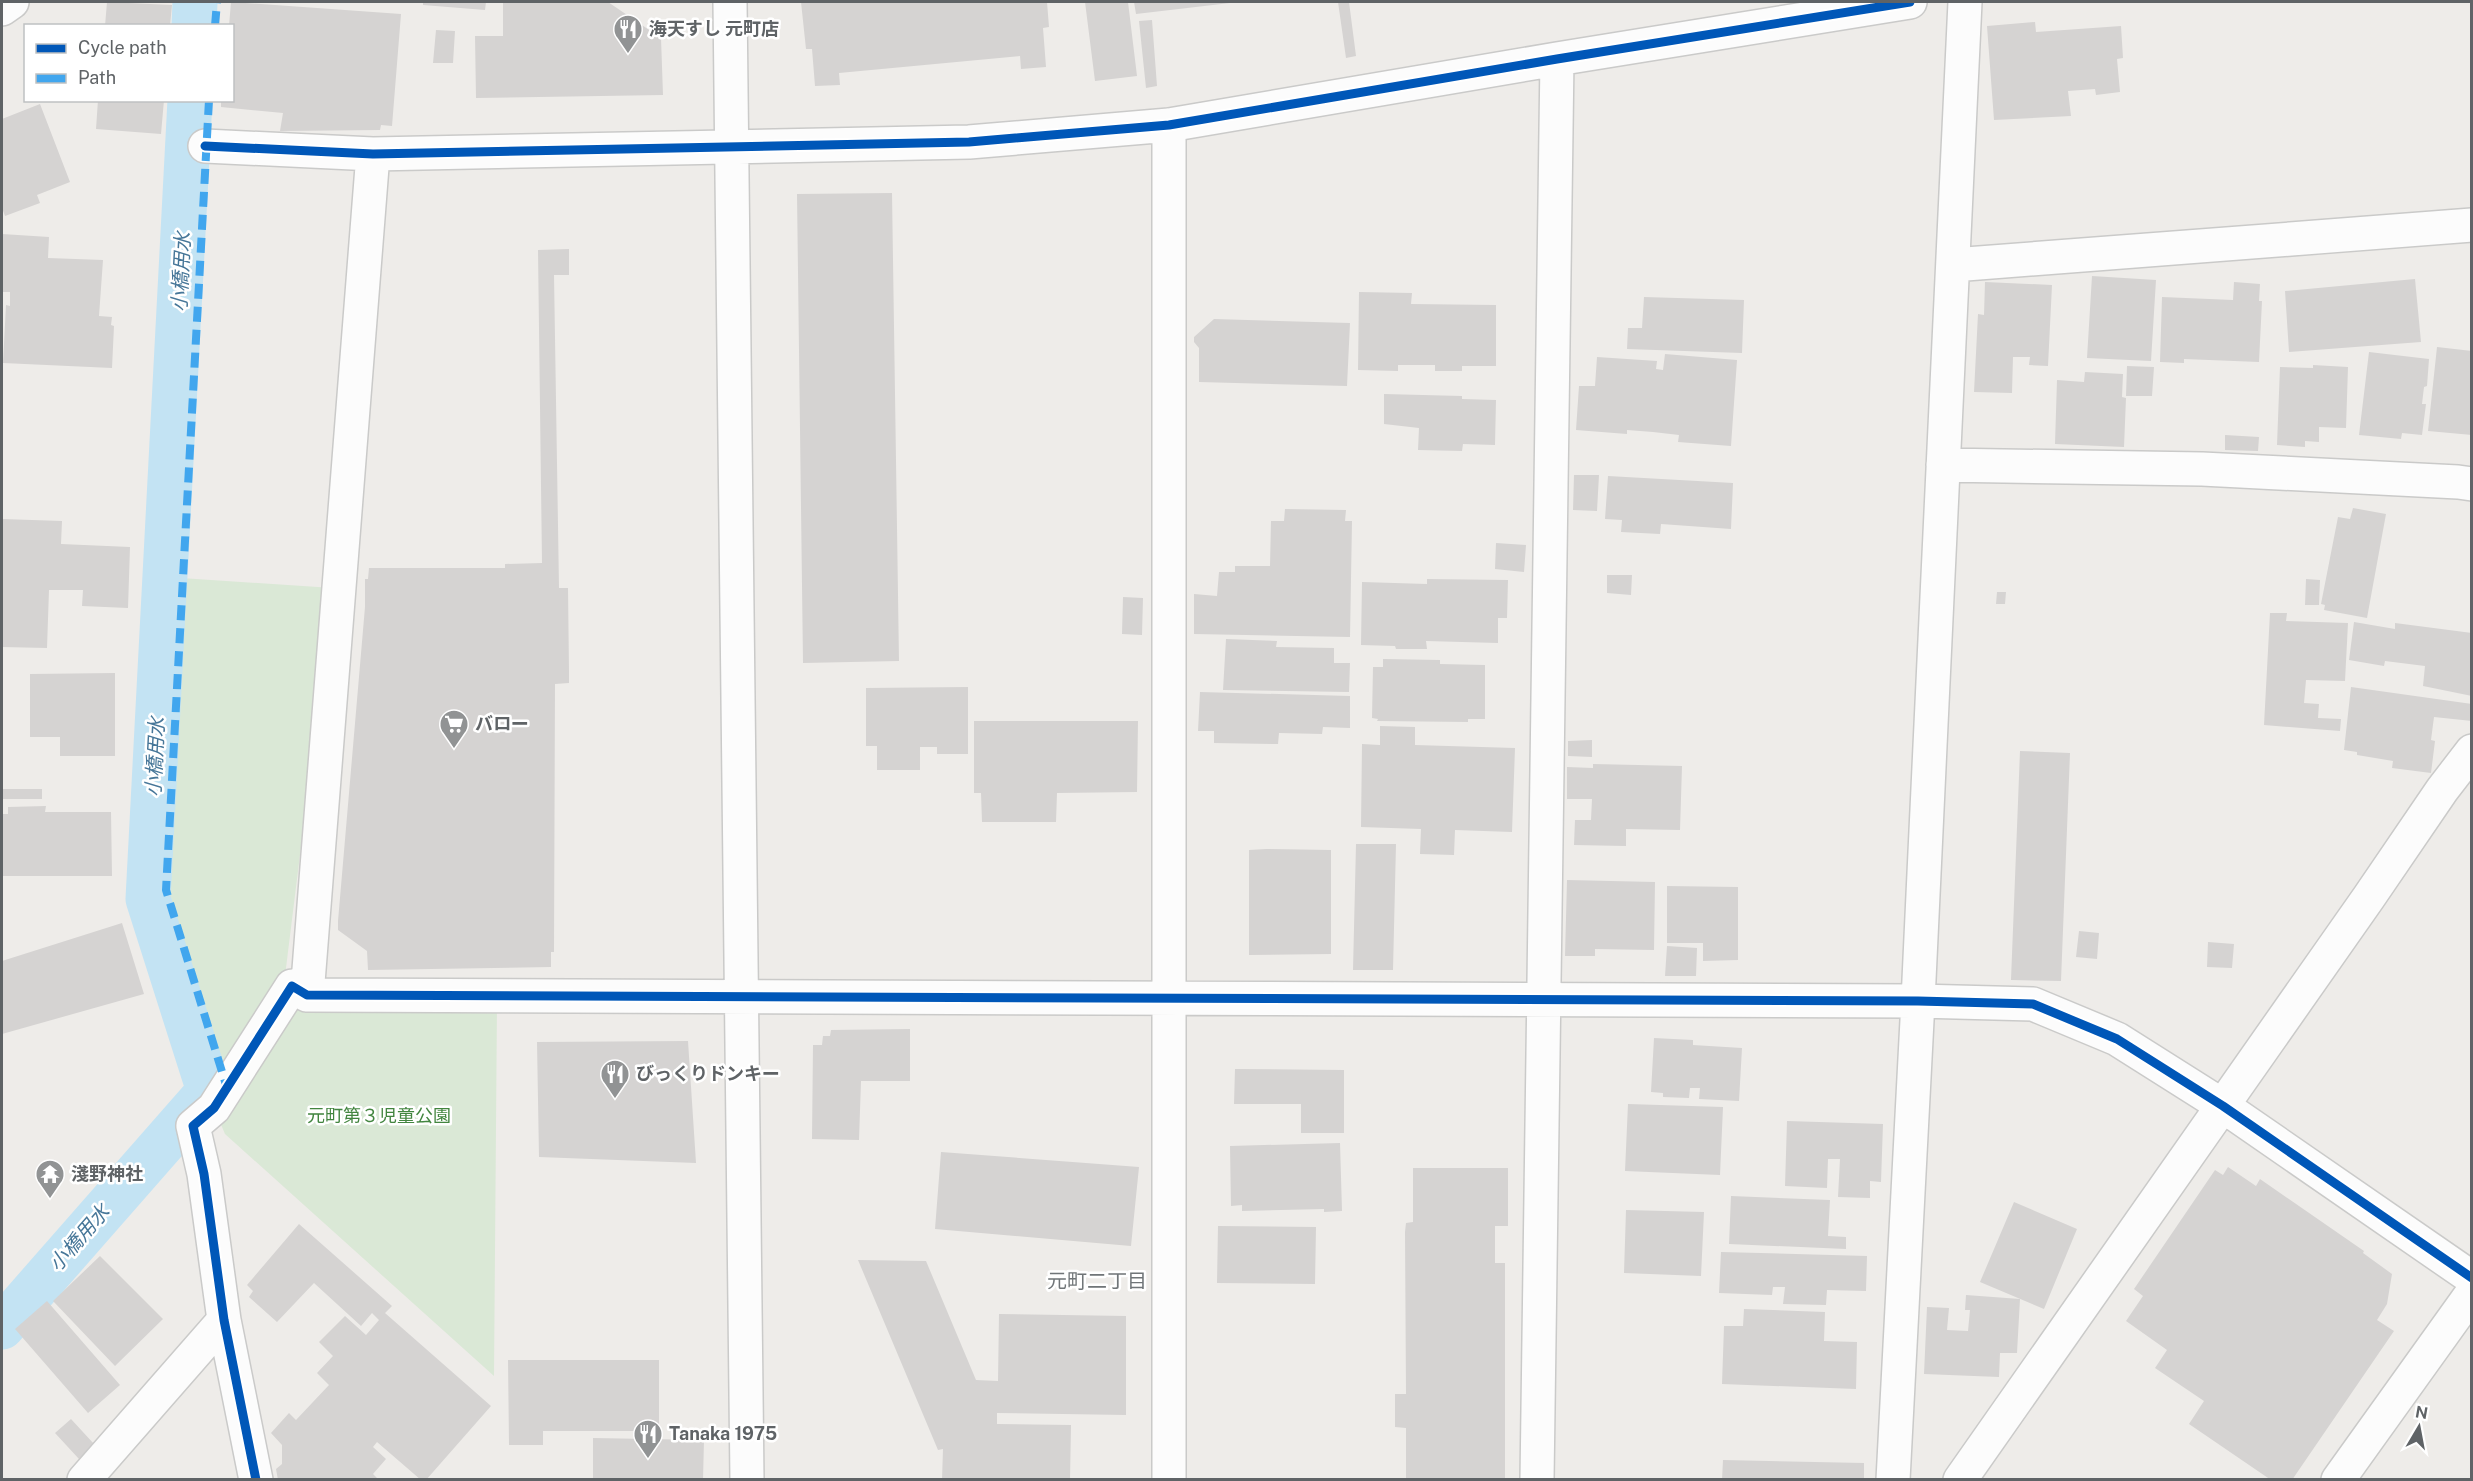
<svg xmlns="http://www.w3.org/2000/svg" width="2473" height="1481" font-family="'Public Sans','Noto Sans JP',sans-serif">
<style>
.green{fill:#dae8d6}
.lines{fill:none;stroke-linecap:round;stroke-linejoin:round}
.canal{stroke:#c3e3f3;stroke-width:45}
.building{fill:#d5d3d2}
.minor-casing{stroke:#cacac9;stroke-width:36}
.minor{stroke:#fcfcfc;stroke-width:33}
.quiet{stroke:#41a6ee;stroke-width:8;stroke-dasharray:15 8;stroke-linecap:butt}
.cycleway-casing{stroke:#fff;stroke-width:13}
.cycleway{stroke:#0057b8;stroke-width:9}
.labels{text-anchor:middle;stroke-width:5;stroke-linejoin:round;paint-order:stroke}
.poi-label{font-size:18px;font-weight:bold;fill:#5f6366;stroke:#fff;text-anchor:start}
.park-label{font-size:18px;fill:#42853f;stroke:#fff}
.water-label{font-size:20px;font-style:italic;fill:#467698;stroke:#fff}
.neighbourhood-label{font-size:20px;fill:#707578;stroke:#fff}
</style>
<rect width="100%" height="100%" fill="#eeece9"/>
<path class="green" d="M166,577L333,588L286,968L292,986L497,1003L494,1376L225,1134L214,1108L148,899Z"/>
<g class="lines">
<path class="canal" d="M194,26L195,2
M2,1327L209,1091L148,899L190,100"/>
</g>
<path class="building" d="M107,2L172,5L170,26H105Z
M231,2L401,14L392,126L381,125L380,130L280,131L283,113L221,107V100H232V26H229Z
M423,2H486L485,10L423,5Z
M503,2H608L661,38L663,95L476,98L475,36H503Z
M801,2H1047L1049,27L1043,28L1046,67L1021,69L1020,56L839,73L840,85L815,86L812,49H806Z
M1085,2H1128L1137,76L1095,81Z
M1134,2H1230V3L1136,14Z
M1338,2H1349L1356,56L1346,58Z
M1152,20L1157,86L1146,88L1139,21Z
M2035,22L2036,32L2121,26L2123,58L2117,59L2120,92L2096,95L2095,89L2068,91L2071,116L1994,120L1987,26Z
M436,30L455,31L453,63H433Z
M98,100H164L161,134L96,129Z
M40,104L70,182L37,195L40,203L5,216L2,208V119Z
M892,193L899,661L803,663L797,194Z
M2,234L49,237L48,258L103,260L99,316L112,317L111,325L114,326L112,368L3,363L6,305L10,306V292H2Z
M569,249V275H554L559,588H568L569,672V683L555,684L554,952H551V967L368,970L367,951L338,930V921L365,607V579H368L369,568H505V564L542,563L538,250Z
M2092,276L2156,280L2151,361L2087,358Z
M2415,279L2421,342L2289,352L2285,291Z
M1985,282L2052,285L2048,366L2029,365L2030,357H2013L2012,393L1974,392L1978,314L1984,315Z
M2234,282L2260,284L2259,301H2262L2259,362L2184,359V363L2160,362L2162,297L2233,300Z
M1359,292L1412,293L1411,304L1496,305V366H1462V371H1435V365H1398V371L1358,370Z
M1644,297L1744,300L1742,353L1627,349L1628,328H1642Z
M1214,319L1350,323L1347,386L1199,382V348L1194,342V337Z
M2437,347L2472,351V435L2428,431Z
M2369,352L2429,359L2427,386L2424,387L2422,404H2426L2422,435L2402,433L2401,439L2359,435Z
M1665,354L1737,360L1731,446L1678,442L1679,435L1653,432L1627,430V434L1576,430L1579,386H1595L1597,357L1657,361L1656,369L1663,370Z
M2313,365L2348,367L2346,428L2319,427V442L2305,441V447L2277,445L2280,367L2313,368Z
M2127,366L2154,367L2152,396H2126Z
M2085,372L2123,374L2122,397L2126,398L2124,447L2055,444L2057,380L2084,382Z
M1384,394L1462,396V399L1496,400L1495,445L1463,444L1462,451L1418,450L1419,428L1384,424Z
M2225,435L2259,437L2258,451L2225,450Z
M1574,475H1599L1597,511L1573,510Z
M1608,476L1733,483L1731,529L1661,524L1660,534L1621,532L1622,520L1605,519Z
M2353,508L2386,514L2367,618L2324,610L2325,605L2321,604L2338,517L2350,519Z
M1285,509L1346,510L1345,521H1352L1350,637L1194,634V594L1217,596L1219,572H1235V566H1270L1271,521H1284Z
M2,519L62,521L61,544L130,547L128,608L82,606L83,590H49L47,648L2,647Z
M1496,543L1526,545L1524,572L1495,569Z
M1607,575H1632L1631,595L1607,593Z
M1427,579L1508,580L1507,618H1498V643L1426,641L1427,649H1396L1395,646L1361,645L1362,582L1427,584Z
M2306,579L2320,580L2319,605H2305Z
M1997,592H2006L2005,604H1996Z
M1123,597L1143,598L1142,635L1122,634Z
M2270,613H2287L2286,621L2348,623L2345,681L2306,680L2304,703L2319,704L2318,718L2341,719L2340,731L2264,725Z
M2354,622L2395,629V623L2472,633V696L2423,686L2425,666L2385,661L2384,666L2349,660Z
M1226,639L1277,641L1276,647L1334,648V663H1350L1349,692L1223,690Z
M1383,659L1440,660V664L1485,665V719H1468V722L1377,721L1378,719L1372,718L1373,667H1383Z
M115,673V756H60V737H30V674Z
M968,687V754H937V747H920V770H877V746H866V688Z
M2351,687L2472,704V721L2434,717L2431,740L2435,741L2431,773L2392,768L2393,761L2357,755V752L2344,750Z
M1200,692L1350,696V728L1323,727L1322,734L1279,733L1278,744L1214,743V731H1198Z
M974,721H1138L1137,792L1057,793L1056,822H982L981,793H974Z
M1380,726L1415,727V745L1515,748L1512,832L1455,830L1454,855L1420,854L1421,829L1361,827L1362,744L1380,745Z
M1592,740V757L1568,756V741Z
M2020,751L2070,753L2061,981L2011,980Z
M1593,764L1682,766L1680,830L1626,829V846L1574,845L1575,820H1591L1592,799H1567V767L1593,768Z
M2,789H42V799H3Z
M46,806L45,812H111L112,876H2V814H8V807Z
M1356,844H1396L1393,970H1353Z
M1266,849L1331,850V954L1249,955V850Z
M1567,880L1655,882L1654,950L1595,949V956H1565Z
M1667,886L1738,887V960L1703,961V943H1667Z
M122,923L144,994L2,1034V961Z
M2079,931L2099,933L2097,959L2076,957Z
M2208,942L2234,944L2232,968L2207,967Z
M1667,946L1697,948L1696,976H1665Z
M910,1029V1081H861L859,1140L812,1139L813,1045H822L823,1036H830L831,1030Z
M1654,1038L1693,1040V1045L1742,1048L1739,1101L1699,1099L1700,1088H1690L1689,1098L1663,1097V1093L1651,1092Z
M688,1041L696,1163L539,1157L537,1042Z
M1235,1069L1344,1070V1133H1301V1104H1234Z
M1628,1104L1723,1107L1720,1175L1625,1171Z
M1787,1121L1883,1124L1881,1182L1870,1181V1198L1838,1197L1840,1159H1828L1827,1188L1785,1186Z
M1340,1143L1342,1211L1324,1212V1209L1242,1211V1205L1231,1206L1230,1146Z
M941,1152L1139,1167L1131,1246L935,1229Z
M2228,1167L2256,1186L2260,1179L2364,1251L2363,1253L2392,1274L2387,1304L2377,1320L2394,1331L2292,1480H2271L2189,1424L2204,1401L2155,1368L2167,1350L2126,1321L2143,1296L2134,1289L2215,1170L2223,1175Z
M1413,1168H1508V1226H1495V1263H1505V1480H1406V1428L1395,1427V1394H1406L1405,1232L1406,1223L1413,1222Z
M1731,1196L1830,1200L1828,1236L1846,1237V1249L1729,1244Z
M2014,1202L2077,1229L2044,1309L1980,1282Z
M1626,1210L1704,1212L1701,1276L1624,1273Z
M299,1224L392,1306L385,1313L491,1406L426,1480H421L377,1442L373,1447L386,1459L373,1474L379,1480H278L276,1469L282,1464V1445L271,1433L289,1413L296,1420L329,1385L317,1373L333,1356L319,1342L345,1316L366,1335L379,1320L372,1313L361,1326L314,1283L277,1322L249,1297L253,1291L247,1285Z
M1218,1226L1316,1227L1315,1284L1217,1283Z
M1721,1252L1867,1256L1866,1291L1827,1290L1826,1305L1783,1304L1785,1287H1773L1772,1295L1719,1293Z
M100,1256L163,1319L115,1366L53,1301Z
M858,1260L926,1261L976,1380L998,1381L999,1314L1126,1316V1415L997,1413V1424L1071,1425L1070,1480H942L943,1449L938,1450Z
M1966,1295L2020,1299L2017,1353H2000L1999,1377L1924,1374L1927,1307L1949,1308L1947,1330L1968,1331L1970,1310H1965Z
M47,1301L120,1385L88,1413L15,1329Z
M1744,1309L1825,1312L1824,1341L1857,1342L1856,1389L1722,1384L1724,1326H1743Z
M508,1360H659V1431H543V1445H509Z
M71,1419L94,1444L79,1459L55,1433Z
M593,1438L704,1440L703,1480H593Z
M1723,1460L1864,1463V1480H1722Z"/>
<g class="lines">
<g class="minor-casing">
<path id="minor" d="M730,2L747,1480
M2,9L12,2
M205,146L373,154L823,145L969,142L1169,125L1557,59L1910,2
M1953,265L2472,225
M1943,465L2202,469L2458,482L2472,484
M307,995L373,154
M84,1480L224,1320
M256,1480L224,1320L204,1174L193,1126L214,1108L292,986L307,995L1918,1001L2033,1004L2117,1039L2223,1106L2472,1278
M1169,1480V125
M1537,1480L1557,59
M1893,1480L1918,1001L1965,2
M1960,1480L2369,897L2442,790L2472,751
M2338,1480L2472,1293"/>
</g>
<use href="#minor" class="minor"/>
<path class="quiet" d="M215,26L217,2
M209,100L166,890L227,1088"/>
<g class="cycleway-casing">
<path id="cycleway" d="M205,146L373,154L823,145L969,142L1169,125L1557,59L1910,2
M256,1480L224,1320L204,1174L193,1126L214,1108L292,986L307,995L1918,1001L2033,1004L2117,1039L2223,1106L2472,1278"/>
</g>
<use href="#cycleway" class="cycleway"/>
</g>
<defs>
<g id="restaurant-pin" transform="scale(1.5)"><path d="M0 17L-7.5 6A9.5 9.5 0 1 1 7.5 6Z" fill="#919394" stroke="#fff"/><path d="M-5-6h1v4h1v-4h1v4h1v-4h1v5L-1.5 .5V6h-2V.5L-5-1ZM5-6V6H3V1.5H1.5Q1.5-4 5-6Z" fill="#fff"/></g>
<g id="supermarket-pin" transform="scale(1.5)"><path d="M0 17L-7.5 6A9.5 9.5 0 1 1 7.5 6Z" fill="#919394" stroke="#fff"/><path d="M-6-5.5h2.5l.6 2H6L4.5 2H-2.5L-4.4-4H-6ZM-1.5 3.2a1.3 1.3 0 1 0 .1 0ZM3 3.2a1.3 1.3 0 1 0 .1 0Z" fill="#fff"/></g>
<g id="temple-pin" transform="scale(1.5)"><path d="M0 17L-7.5 6A9.5 9.5 0 1 1 7.5 6Z" fill="#919394" stroke="#fff"/><path d="M0-6L5-2H3V0L6.5 2.5H4V6H1.5V3h-3V6H-4V2.5H-6.5L-3 0V-2H-5Z" fill="#fff"/></g>
</defs>
<g fill-rule="evenodd">
<use href="#restaurant-pin" x="628" y="29"/>
<use href="#supermarket-pin" x="454" y="724"/>
<use href="#restaurant-pin" x="615" y="1074"/>
<use href="#temple-pin" x="50" y="1174"/>
<use href="#restaurant-pin" x="648" y="1434"/>
</g>
<g class="labels">
<g class="poi-label">
<text x="649" y="35">海天すし 元町店</text>
<text x="475" y="730">バロー</text>
<text x="636" y="1080">びっくりドンキー</text>
<text x="71" y="1180">淺野神社</text>
<text x="669" y="1440">Tanaka 1975</text>
</g>
<g class="park-label">
<text x="379" y="1122">元町第３児童公園</text>
</g>
<g class="water-label">
<text transform="translate(181 272) rotate(-87)" y="7">小橋用水</text>
<text transform="translate(155 757) rotate(-87)" y="7">小橋用水</text>
<text transform="translate(79 1238) rotate(-49)" y="7">小橋用水</text>
</g>
<g class="neighbourhood-label">
<text x="1097" y="1288">元町二丁目</text>
</g>
</g>
<rect width="2473" height="1481" fill="none" stroke="#5f6366" stroke-width="6"/>
<rect x="24" y="24" width="210" height="78" fill="#ffffff" stroke="#bfc1c2" stroke-width="1.5"/>
<rect x="36" y="44" width="30" height="9" fill="#0057b8" stroke="#bfc1c2" stroke-width="1.5"/>
<text x="78" y="54" font-size="18" fill="#5f6366">Cycle path</text>
<rect x="36" y="74" width="30" height="9" fill="#41a6ee" stroke="#bfc1c2" stroke-width="1.5"/>
<text x="78" y="84" font-size="18" fill="#5f6366">Path</text>
<g transform="translate(2419 1427) rotate(10)" stroke="#ffffff" stroke-width="4.5" paint-order="stroke">
<path d="M0-4.5L10 22L0 15L-10 22Z" fill="#5f6366"/>
<text y="-9" font-size="16" font-weight="bold" text-anchor="middle" fill="#5f6366">N</text>
</g>
</svg>
